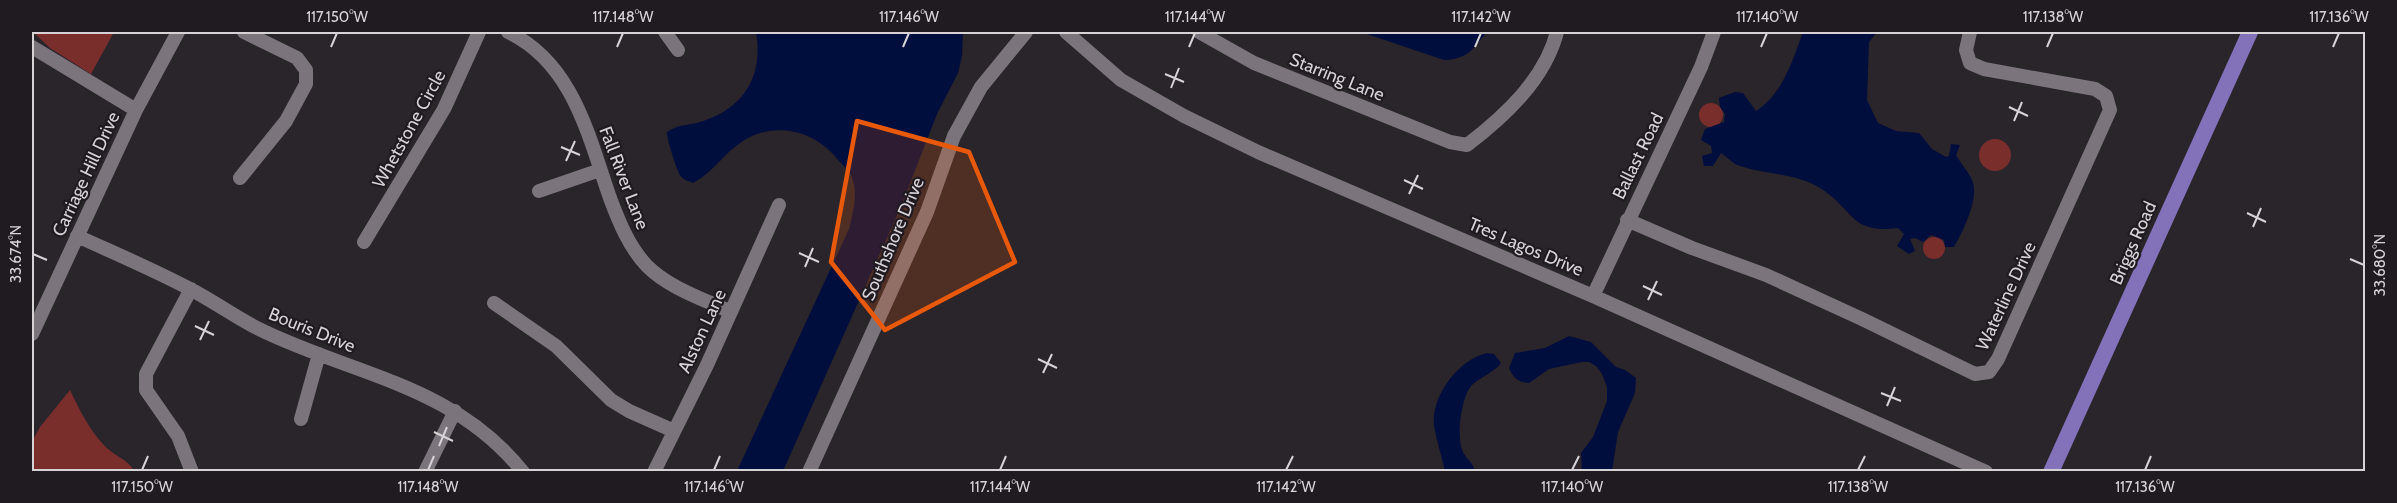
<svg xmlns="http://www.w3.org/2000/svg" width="2397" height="503" font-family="Cabin,sans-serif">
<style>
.green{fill:#7a2e2c}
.water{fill:#000e3d}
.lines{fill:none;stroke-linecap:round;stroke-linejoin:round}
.minor{stroke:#7c747d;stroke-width:14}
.major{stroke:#8371ba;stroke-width:16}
.marked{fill:#e8590c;fill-opacity:0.2;stroke:#e8590c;stroke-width:4.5;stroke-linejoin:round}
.ticks{fill:none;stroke:#d6d2d6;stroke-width:2}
.labels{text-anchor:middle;stroke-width:4.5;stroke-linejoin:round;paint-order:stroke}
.street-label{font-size:18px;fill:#d6d2d6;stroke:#201a21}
.neatline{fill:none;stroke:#d6d2d6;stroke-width:2}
.ticks-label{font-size:15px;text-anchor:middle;fill:#d6d2d6}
</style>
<rect width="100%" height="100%" fill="#2a242b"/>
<path class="green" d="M33,32H114L91,74L50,48Z
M1699 115a12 12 0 1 1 24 0a12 12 0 1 1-24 0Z
M1979 155a16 16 0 1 1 32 0a16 16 0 1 1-32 0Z
M1923 248a11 11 0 1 1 22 0a11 11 0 1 1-22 0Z
M70,390C79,409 88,427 102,443C111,455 127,458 134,471H32V442L40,427Z"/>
<path class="water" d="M756,32H963L962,56L958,73L937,114L902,204L783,471H737L849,229C853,212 859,192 851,175C848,170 843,165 839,161C817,132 779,121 746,139C725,151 714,172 693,183C688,181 683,180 680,175C677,171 666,137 667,132C679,123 692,126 706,120C747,105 763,73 756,32Z
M1361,32H1487C1472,49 1469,59 1444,60Z
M1803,32H1877L1869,42L1867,100L1878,123L1896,131L1919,133L1932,149L1946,157L1949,156L1951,144L1960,145L1956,155C1961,164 1968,171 1972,180C1980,197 1963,232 1954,247H1945L1944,240L1931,235L1923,242L1915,238L1910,239L1915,251L1909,254L1897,246L1904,234L1898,228C1849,234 1855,210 1820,188C1796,173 1766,175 1740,166C1733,164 1727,157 1721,153L1713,166H1704L1702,156L1712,153L1711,146L1701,140L1705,129L1724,122L1725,114L1720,107L1719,98L1735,92L1743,93L1756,111C1783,94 1793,59 1803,32Z
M1569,336L1591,342L1616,367L1625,370L1636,378L1635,393L1618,432L1612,471H1582L1581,453L1593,437L1607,401V387L1602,374L1596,366L1589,362H1582L1549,369L1529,383C1518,382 1514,379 1509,368L1515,353L1545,348Z
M1487,353L1494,354L1501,363C1495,372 1480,377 1472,385C1461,396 1456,439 1463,452C1467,460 1472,461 1475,471H1445C1442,457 1436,439 1434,425C1431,396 1459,359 1487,353Z"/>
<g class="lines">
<path class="minor" d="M508,32C573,63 588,135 610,198C619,222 629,247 647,266C669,288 703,299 731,312
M665,32L678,50
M1066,32L1121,80L1184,116L1258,152L1593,296L1986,472
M1199,32L1254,63L1450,142L1467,145C1505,116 1545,79 1557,32
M32,47L136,110
M240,178L286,121L306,84V70L297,58L244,32
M539,191L600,170
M1627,220L1692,248L1766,275L1862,319L1975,374L1989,372L1998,359L2110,110L2106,96L2095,89L1984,69L1970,63L1966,50L1970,32
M77,236C114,253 152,269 188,288C212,300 235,317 259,329C352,375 453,384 523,472
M364,242L444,109L479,32
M191,289L146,374V390L178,436L192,472
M1593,296L1701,67L1714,32
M494,303L556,346L611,400L629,411L674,431
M32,334L136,110L178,32
M301,419L319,354
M425,472L455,411
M654,472L707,365L779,205
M809,472L927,212L954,136L981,87L1026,32"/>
<path class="major" d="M2051,472L2250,32"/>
</g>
<path class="marked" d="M857,121L969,152L1015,262L885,330L831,262Z"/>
<path class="ticks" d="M331,47L337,33M617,47L623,33M903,47L909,33M1189,47L1195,33M1475,47L1481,33M1761,47L1767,33M2047,47L2053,33M2333,47L2339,33M1165,74L1184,82M1171,88L1179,68M2009,107L2028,116M2014,121L2022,102M561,147L580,155M566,161L575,141M1404,180L1423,189M1409,194L1418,175M2247,213L2266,222M2253,227L2261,208M799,253L819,262M33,254L47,260M2350,259L2364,265M805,267L813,248M1643,286L1662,295M1648,300L1657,281M195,326L214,335M200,340L209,321M1038,359L1057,368M1043,373L1052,354M1881,393L1901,401M1887,406L1895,387M434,432L453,441M439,446L447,427M142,470L148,456M428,470L434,456M714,470L720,456M1000,470L1006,456M1286,470L1293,456M1572,470L1579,456M1858,470L1865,456M2145,470L2151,456"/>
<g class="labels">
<g class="street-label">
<text transform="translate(1337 77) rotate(22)" y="6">Starring Lane</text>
<text transform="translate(409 129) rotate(-61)" y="6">Whetstone Circle</text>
<text transform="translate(1638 156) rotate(-64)" y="6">Ballast Road</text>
<text transform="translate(86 174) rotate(-65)" y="6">Carriage Hill Drive</text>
<text transform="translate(624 178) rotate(69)" y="6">Fall River Lane</text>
<text transform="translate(893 239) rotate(-67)" y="6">Southshore Drive</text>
<text transform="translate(2133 243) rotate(-66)" y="6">Briggs Road</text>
<text transform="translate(1526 247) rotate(23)" y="6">Tres Lagos Drive</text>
<text transform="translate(2006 296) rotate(-65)" y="6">Waterline Drive</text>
<text transform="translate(312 330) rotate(22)" y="6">Bouris Drive</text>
<text transform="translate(702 331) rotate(-65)" y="6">Alston Lane</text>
</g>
</g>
<rect width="2397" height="503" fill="none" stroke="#201a21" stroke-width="66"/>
<rect x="33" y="33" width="2331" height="437" class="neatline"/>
<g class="ticks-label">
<text x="337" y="22">117.150°W</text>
<text x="623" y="22">117.148°W</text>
<text x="909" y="22">117.146°W</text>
<text x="1195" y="22">117.144°W</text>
<text x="1481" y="22">117.142°W</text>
<text x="1767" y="22">117.140°W</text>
<text x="2053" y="22">117.138°W</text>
<text x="2339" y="22">117.136°W</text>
<text transform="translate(16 254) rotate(-90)" y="5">33.674°N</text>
<text transform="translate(2380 265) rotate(-90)" y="5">33.680°N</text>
<text x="142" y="492">117.150°W</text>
<text x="428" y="492">117.148°W</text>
<text x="714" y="492">117.146°W</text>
<text x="1000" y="492">117.144°W</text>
<text x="1286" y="492">117.142°W</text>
<text x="1572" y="492">117.140°W</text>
<text x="1858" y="492">117.138°W</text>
<text x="2145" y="492">117.136°W</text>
</g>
</svg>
